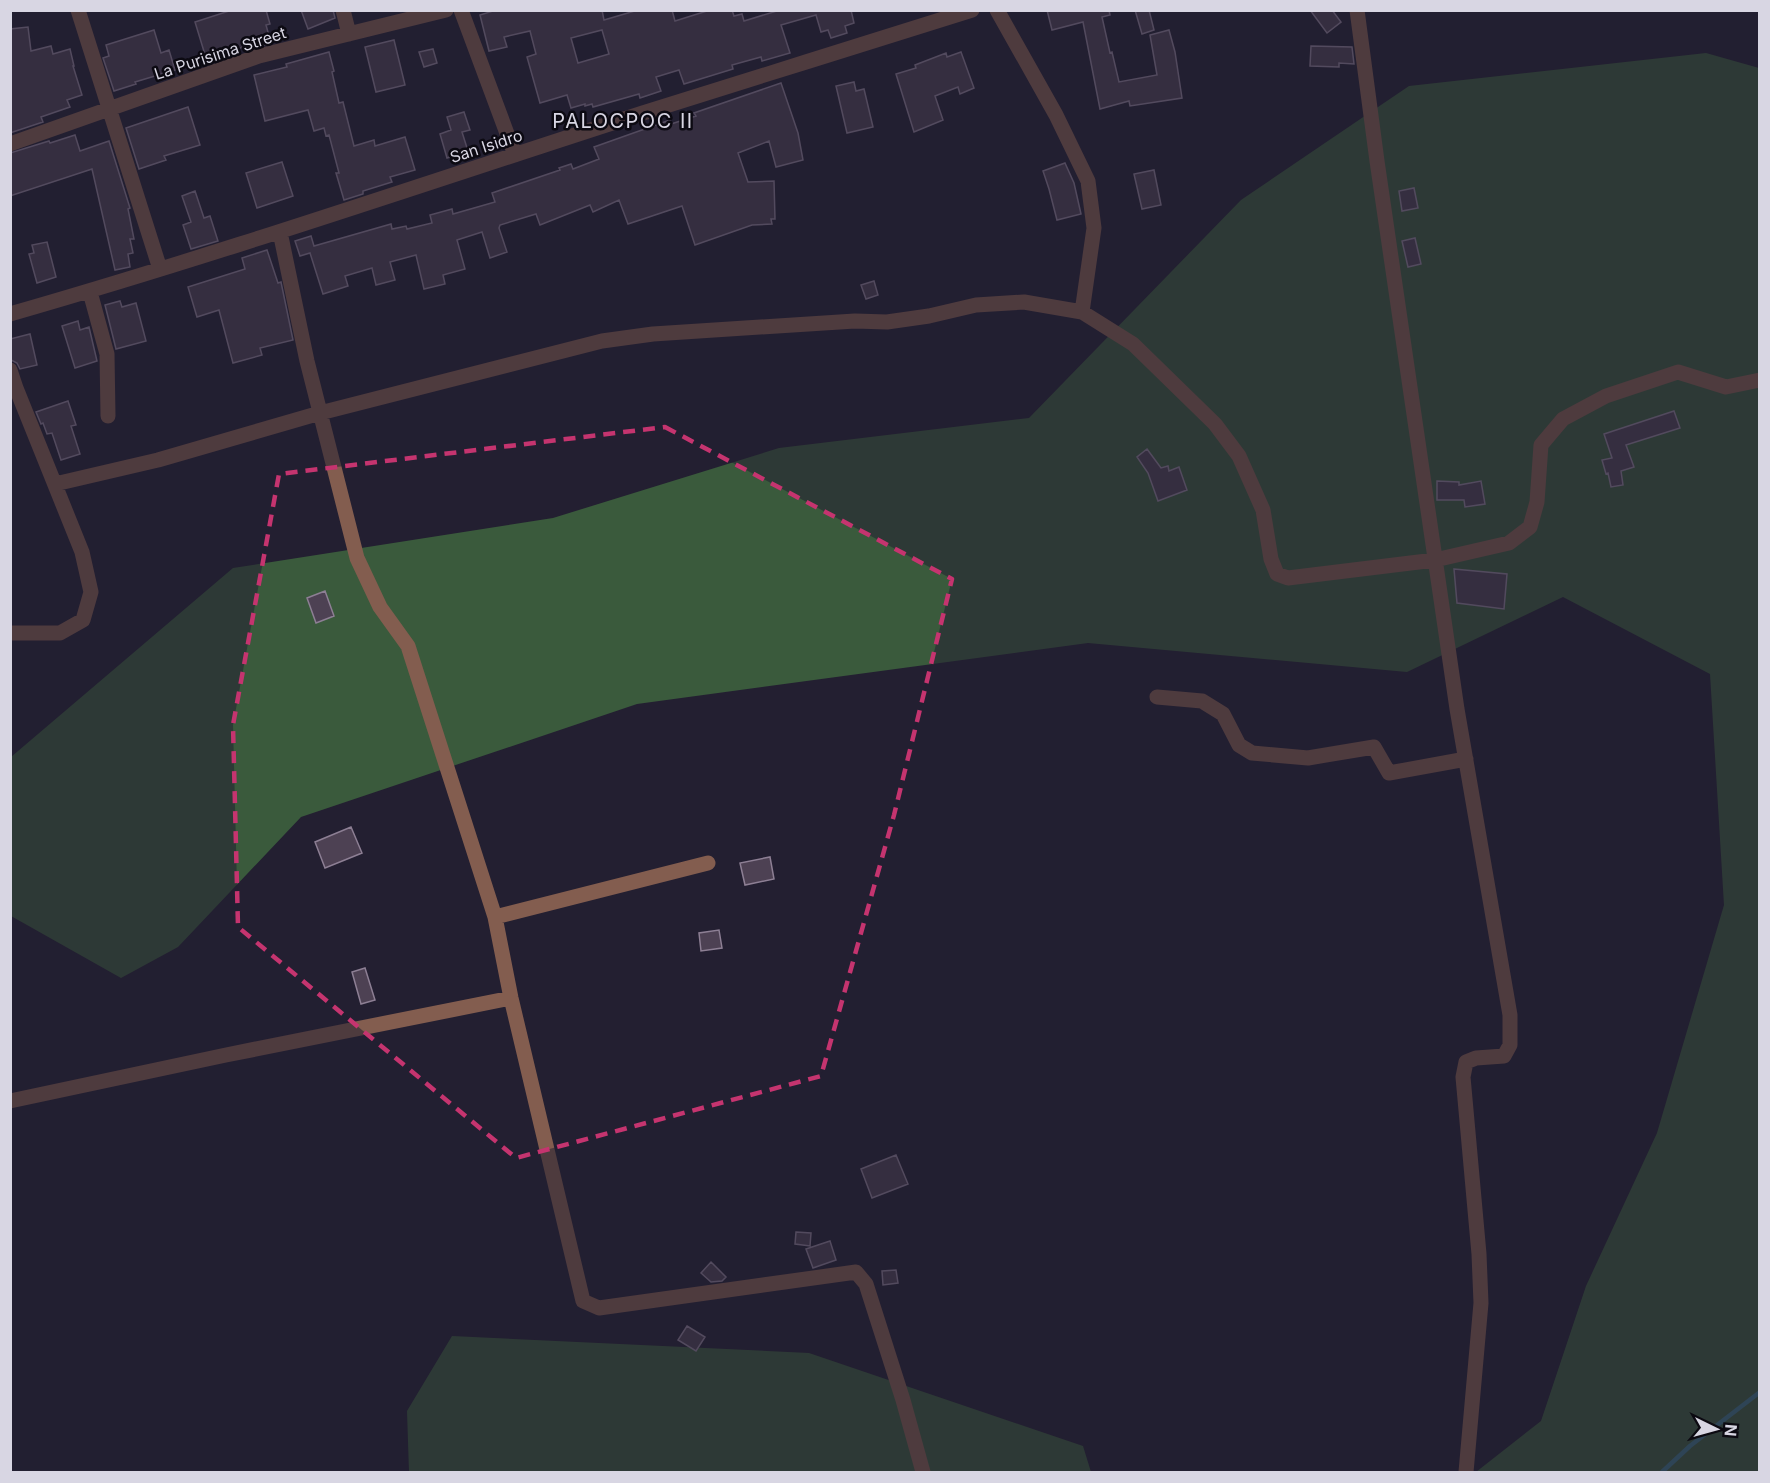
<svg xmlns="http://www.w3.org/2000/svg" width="1770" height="1483" font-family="Inter,sans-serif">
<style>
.forest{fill:#3a5a3c}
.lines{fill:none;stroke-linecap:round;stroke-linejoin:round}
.stream{stroke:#3d7183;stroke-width:4.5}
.building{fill:#4d4153;stroke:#8d7f94;stroke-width:1.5;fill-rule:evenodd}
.minor{stroke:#835d4f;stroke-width:15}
.marked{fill:none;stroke:#c5346f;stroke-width:4.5;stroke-dasharray:12 8;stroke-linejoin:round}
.labels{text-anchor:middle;stroke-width:5;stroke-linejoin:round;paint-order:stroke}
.street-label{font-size:16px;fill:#d8d6e3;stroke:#0c0a12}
.quarter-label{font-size:20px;letter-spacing:1.5px;fill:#d8d6e3;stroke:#0c0a12}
</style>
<rect width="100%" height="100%" fill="#231f31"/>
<path class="forest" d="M1706,53L1759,68V1472H1476L1541,1421L1586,1286L1657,1133L1724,905L1710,674L1563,597L1407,672L1088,643L637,704L301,817L178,947L121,978L11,916V757L233,568L553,518L779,448L1029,418L1241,200L1409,86Z
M452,1336L809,1353L1083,1446L1091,1472H409L407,1411Z"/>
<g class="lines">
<path class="stream" d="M1662,1472L1690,1446L1760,1392"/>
</g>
<path class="building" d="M232,10H266L270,24L266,25L271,43L248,49L247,46L206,58L195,22Z
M301,10H333L335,18L308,29Z
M496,10H602L604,20L638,10H672L675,21L710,10H732L734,16L742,14L744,21L780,10H851L854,23L845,26L847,33L831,38L828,30L821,32L816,15L781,25L790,53L762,61L761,57L732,65L733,69L684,84L679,70L656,77L661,91L640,98L639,94L593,107L592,104L585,106V104L571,108L567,95L540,103L527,57L536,54L530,31L504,37L507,47L489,51L480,15ZM602,30L609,54L578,63L571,38Z
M1047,10H1109L1110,15L1102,17L1110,53L1112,52L1119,82L1157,75L1150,35L1169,30L1175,52L1182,98L1130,106L1129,101L1100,109L1083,22L1052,30Z
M1135,10H1149L1154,30L1142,34Z
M1310,10H1332L1341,22L1327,33Z
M28,27L31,51L51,46L53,54L70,49L74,66H73L82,95L67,100L70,107L41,117L43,122L10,133V29Z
M154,30L161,53L169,50L175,70L135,82L136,84L114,91L103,58L109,56L106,45Z
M394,40L405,85L376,92L365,47Z
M1311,46L1352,47L1354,64L1339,63V67L1310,66Z
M433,49L437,63L424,67L419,52Z
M329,52L334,71L332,72L339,103L343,102L354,146L374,140L375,146L405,137L415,170L390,177L392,182L363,191V194L344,200L336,173H339L329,135L326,136L324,128L314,131L308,110L265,121L254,75L287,67L286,64Z
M961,52L974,88L960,94L958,87L935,96L943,120L914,132L896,74L916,68L915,65L946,53L947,57Z
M854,82L856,91L864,89L873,127L847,133L836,86Z
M781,83L798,133L803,160L776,167L769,141L738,153L748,182L774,181L775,219H771L772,224L752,225L695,245L682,206L628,224L619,200L593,212L590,205L540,225L536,214L500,225L499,228L507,252L490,258L482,232L457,240L465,269L443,275L445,284L424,289L416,255L390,262L395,280L376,285L372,268L345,276L348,286L323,294L310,253L300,256L295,241L311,236L314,246L391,224L392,229L406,226L407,229L432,223L430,215L452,209L453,214L495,202L492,193L560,170L559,168L571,164L573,169L599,159L594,147L670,120L671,124L696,116L694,113Z
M188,107L200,145L164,156L166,160L139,169L126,128Z
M464,112L470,130L462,132L468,151L447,158L440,134L451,130L447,117Z
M75,135L80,151L109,141L130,208L128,209L134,239H130L133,253L128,254L130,267L115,270L92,169L10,196V153L49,141L50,143Z
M282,162L293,196L257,208L246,173Z
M1065,163L1074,183L1081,214L1057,220L1049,189L1043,171Z
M1154,170L1161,205L1142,209L1134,174Z
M1414,188L1418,208L1402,211L1399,191Z
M195,191L204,218L210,216L218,241L191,249L183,225L191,222L182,196Z
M1415,238L1421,264L1408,267L1402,241Z
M47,242L56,277L37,283L29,254L34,253L32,245Z
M267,250L278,283L281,282L293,340L260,348L262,355L233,363L219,310L197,317L188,287L245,269L242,258Z
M874,281L878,295L866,299L861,285Z
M120,301L122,307L136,303L146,341L116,349L105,305Z
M78,321L80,330L89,327L97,361L75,368L62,326Z
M30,334L37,365L20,369L17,363L11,360L10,339Z
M68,401L76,425L71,426L80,454L61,460L52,433L47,434L43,423L41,424L36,412Z
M1674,411L1680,428L1626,445L1634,467L1621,471L1623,485L1611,487L1608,473L1606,474L1602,460L1612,458L1604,434Z
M1147,449L1161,468L1168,466L1169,471L1179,467L1187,490L1158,501L1148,473L1137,457Z
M1437,481L1459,482V485L1481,481L1485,504L1465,507L1464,500H1437Z
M1454,569L1507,574L1504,609L1457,603Z
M325,591L334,616L316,623L307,598Z
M351,827L362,853L325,868L315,842Z
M770,857L774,879L745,885L740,863Z
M719,930L722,948L701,951L699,933Z
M365,968L375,1000L361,1004L352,972Z
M896,1155L908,1184L872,1198L861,1169Z
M796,1232L811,1233L810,1246L795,1244Z
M830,1241L836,1260L813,1268L806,1249Z
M711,1262L726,1277L722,1281L711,1282L701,1273Z
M896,1270L898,1283L883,1285L882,1271Z
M687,1326L705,1337L696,1351L678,1340Z"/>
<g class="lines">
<path class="minor" d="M78,10L160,269
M343,10L349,34
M461,10L515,155
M997,10L1056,115L1088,181L1094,228L1082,312
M1357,10L1377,161L1457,709L1510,1015V1045L1504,1056L1476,1058L1466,1062L1463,1077L1479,1254L1481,1303L1466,1472
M10,144L259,56L446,10
M280,232L307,361L357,558L380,607L408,646L495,917L511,998L583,1301L599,1308L856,1272L866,1284L903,1400L923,1472
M90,292L107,354L108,416
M10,314C223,253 432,181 643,113C752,78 863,45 972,10
M10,370L16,388L82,552L91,592L83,620L60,633H10
M55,484L158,460L320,413L602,341L653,334L855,321L887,322L929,316L976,305L1024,302L1082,312L1133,344L1215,424L1239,456L1263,510L1271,559L1277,574L1288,578L1435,560L1509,543L1530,527L1537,502L1541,445L1563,419L1606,396L1678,372L1726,387L1760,380
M1157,697L1202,701L1223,714L1239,745L1252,753L1308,758L1374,747L1389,773L1466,759
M495,917L708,863
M10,1101L226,1055L511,998"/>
</g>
<path d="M0 0H1770V1483H0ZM665,427L952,579L894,815L821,1076L516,1158L238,927L233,725L279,474Z" fill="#231f31" fill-opacity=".55" fill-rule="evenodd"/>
<path class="marked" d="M665,427L952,579L894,815L821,1076L516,1158L238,927L233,725L279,474Z"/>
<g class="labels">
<g class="street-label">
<text transform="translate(220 53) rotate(-18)" y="6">La Purisima Street</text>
<text transform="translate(486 146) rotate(-18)" y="6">San Isidro</text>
</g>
<g class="quarter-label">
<text x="623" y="128">PALOCPOC II</text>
</g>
</g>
<rect width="1770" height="1483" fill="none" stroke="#d8d6e3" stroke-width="24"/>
<g transform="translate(1716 1429) rotate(95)" stroke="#0c0a12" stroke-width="4.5" paint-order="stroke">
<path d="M0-4.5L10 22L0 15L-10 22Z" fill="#d8d6e3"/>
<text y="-9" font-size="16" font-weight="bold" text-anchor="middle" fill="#d8d6e3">N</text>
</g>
</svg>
